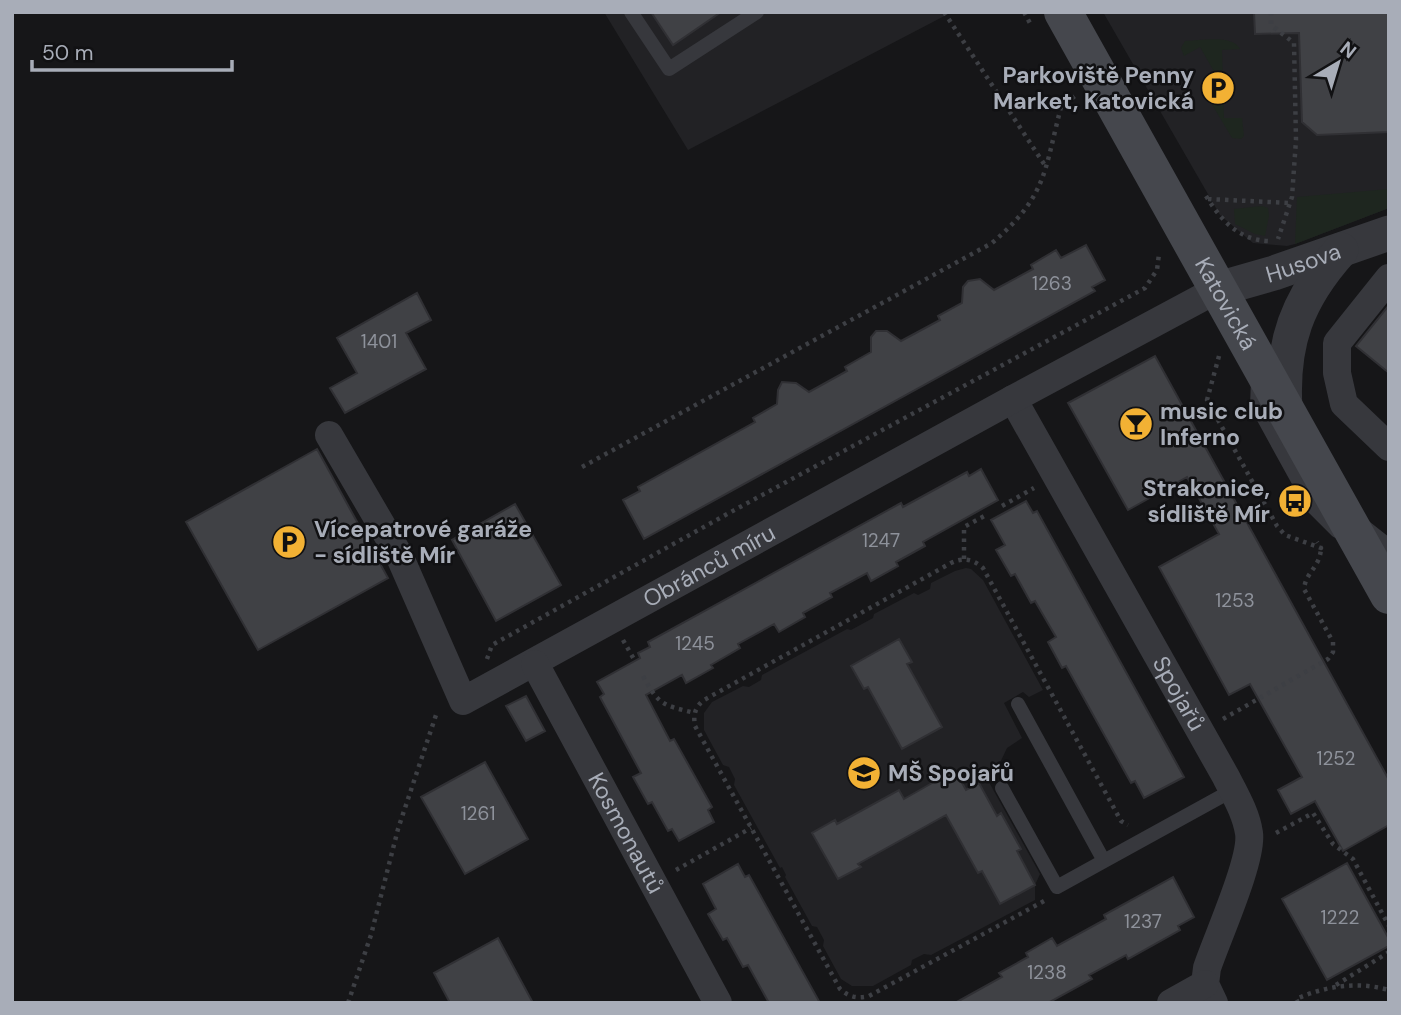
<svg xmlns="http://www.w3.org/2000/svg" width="1401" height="1015" font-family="'DM Sans',sans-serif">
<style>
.built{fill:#222225}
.green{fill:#1e261f}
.building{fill:#404145;stroke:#303034;stroke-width:2}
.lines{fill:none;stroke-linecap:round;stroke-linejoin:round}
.path{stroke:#3d3f44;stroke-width:4.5;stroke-dasharray:3.5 5;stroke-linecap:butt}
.service{stroke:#37383d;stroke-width:14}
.minor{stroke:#37383d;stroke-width:28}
.tertiary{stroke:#37383d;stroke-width:35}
.secondary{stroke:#45474d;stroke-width:38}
.labels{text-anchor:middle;stroke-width:5;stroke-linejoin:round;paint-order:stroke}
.number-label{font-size:19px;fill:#8e929b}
.poi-label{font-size:23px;font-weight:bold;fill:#a8adb8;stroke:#111113;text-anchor:start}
.street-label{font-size:23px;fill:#a8adb8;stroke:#111113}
</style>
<rect width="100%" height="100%" fill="#161618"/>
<path class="built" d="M604,12H952L688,150Z
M1103,12H1389V208L1295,244L1287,246L1253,243L1220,215Z
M966,568L971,569L983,580L1043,690L1029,697L1023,692L1004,703L1022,738L1007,748L990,784L1040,874L1035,885V900L931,955L924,954L912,960L911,965L873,986H852L841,979L823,946L824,940L817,927L812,926L785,877L786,875L782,867L780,868L734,785L735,779L729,767L723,765L704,730V713L712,702L743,686L749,687L761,680L762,675L847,629L851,630L873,618L874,614L914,593L918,595L930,589L931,583L955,571Z"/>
<path class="green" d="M1185,41C1201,41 1232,34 1240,49L1222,50L1224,118H1242L1244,136L1241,139L1232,138L1204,91L1220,82L1200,47L1184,56L1181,48Z
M1389,189V208L1295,244L1297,197Z
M1262,206L1268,208L1269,216L1265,236L1255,234L1235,224L1234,209Z"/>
<path class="building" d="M651,12H721L673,45Z
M1254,12H1389V132L1317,135L1302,122L1299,33L1255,34Z
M1086,245L1105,280L1092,287L1095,291L644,539L623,500L640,491L638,487L755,422L753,418L777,404L778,390L782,382L796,383L809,392L847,371L845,367L871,352V337L876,331H887L901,341L940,320L938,316L962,303L963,287L968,281L980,279L994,290L1033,269L1031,265L1056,250L1061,258Z
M417,293L431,320L406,333L426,369L345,413L330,388L357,373L337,338Z
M1389,305V373L1356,346Z
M1155,356L1389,780V825L1343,851L1315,801L1291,814L1278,790L1302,777L1250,684L1229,695L1159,567L1219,534L1187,477L1128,510L1068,403Z
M317,449L388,578L258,650L186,522Z
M981,469L998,500L923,542L925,546L896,562L898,566L871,581L867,573L830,593L832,597L803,613L805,617L779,632L774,624L738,644L740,648L711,665L713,668L686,683L682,675L646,695L670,741L674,739L712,807L708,810L714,822L679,841L672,829L668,831L652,802L648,804L633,777L641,773L600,697L604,694L597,682L640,658L638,653L650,647L648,642L901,503L903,507L967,472L969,476Z
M1026,501L1033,513L1037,511L1184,777L1144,798L1135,781L1131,783L1066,666L1062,668L1048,642L1056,637L1035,601L1031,603L1015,574L1011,576L996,550L1005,545L991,520Z
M515,504L561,585L496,621L452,540Z
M899,639L912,662L907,664L942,727L902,749L868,687L864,689L851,666Z
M526,696L545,731L526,741L506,706Z
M485,762L528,839L465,874L421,797Z
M955,770L966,790L979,783L997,816L1001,813L1021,849L1017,851L1035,885L1000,904L982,871L978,873L946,815L858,864L861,867L838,879L812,833L835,820L837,824L899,790L904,799Z
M1347,863L1389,939V946L1327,980L1282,899Z
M738,864L745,877L749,875L820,1003H769L748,965L743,967L727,938L723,940L708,914L716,909L703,884Z
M1173,877L1194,917L1178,926L1180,930L1128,959L1126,955L1089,975L1092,979L1048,1003H955L1002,977L999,973L1028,957L1026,953L1052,938L1057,946L1106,919L1104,915Z
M498,938L533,1003H450L434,973Z"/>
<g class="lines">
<path class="path" d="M944,12L1046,167
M1024,12L1031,25
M1271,12V25L1294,43L1296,140L1292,197L1278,239
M1206,196C1221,220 1238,240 1269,241
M1208,199L1290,203
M1219,356L1207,400L1277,526L1285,535L1321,548L1317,542
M582,467L992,243C1047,196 1044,172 1061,107L1075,96
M1002,506L1034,488
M964,559V527L988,514
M623,640L635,661
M487,659L492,645L729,513L1145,288L1157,270L1159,254
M643,676C659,705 662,705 695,713
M1223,719L1328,659L1333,652V642L1304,589C1306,571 1320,568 1321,548
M1276,833L1313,813L1333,844L1353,859L1389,926
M676,870L751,828
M1044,901L869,996C857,999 849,997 840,989L695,726C693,715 695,707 704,700L951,563C963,557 973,559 983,568L1121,821L1128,825
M1336,985L1389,952
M348,1003L371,935L398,829L436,715
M1298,1003L1296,999C1326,986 1357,981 1389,990"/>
<path class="service" d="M631,12L669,69L757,12
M1258,380L1257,406L1312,506L1337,531
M1365,527L1389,546
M1018,704L1104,861L1233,790
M1002,788L1057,887L1104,861"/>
<g class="minor">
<path d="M1389,278L1337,343V373L1344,404L1389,447"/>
<path id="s1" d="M1013,399L1226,777C1235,795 1246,813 1249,833C1253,859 1217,938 1207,968L1205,984L1214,1003"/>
<path id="s2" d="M329,435L399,555L463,701L1013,399L1218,289"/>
<path id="s3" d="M535,664L718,1003"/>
<path d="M1171,1003L1205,984"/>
</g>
<g class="tertiary">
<path id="s4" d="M1218,289L1274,273L1389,233"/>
<path d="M1285,409C1281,343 1297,299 1341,250"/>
</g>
<path class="secondary" id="s5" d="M1063,12L1389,595"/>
</g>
<defs>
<g id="parking-disc" transform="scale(1.75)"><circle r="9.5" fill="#f2b134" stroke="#111113"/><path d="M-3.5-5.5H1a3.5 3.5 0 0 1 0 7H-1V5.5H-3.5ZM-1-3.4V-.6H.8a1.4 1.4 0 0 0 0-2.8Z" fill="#111"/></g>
<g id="bar-disc" transform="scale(1.75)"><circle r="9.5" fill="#f2b134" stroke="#111113"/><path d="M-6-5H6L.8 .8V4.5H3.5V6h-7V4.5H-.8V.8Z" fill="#111"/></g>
<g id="bus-disc" transform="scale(1.75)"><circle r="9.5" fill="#f2b134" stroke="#111113"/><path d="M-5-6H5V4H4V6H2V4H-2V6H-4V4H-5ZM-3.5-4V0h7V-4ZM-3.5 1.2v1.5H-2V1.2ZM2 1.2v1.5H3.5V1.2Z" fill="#111"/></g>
<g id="school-disc" transform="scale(1.75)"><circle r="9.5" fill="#f2b134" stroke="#111113"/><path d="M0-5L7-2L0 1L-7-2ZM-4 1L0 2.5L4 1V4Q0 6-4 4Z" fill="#111"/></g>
</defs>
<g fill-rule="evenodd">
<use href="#parking-disc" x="1218" y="88"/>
<use href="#bar-disc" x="1136" y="424"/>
<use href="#bus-disc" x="1295" y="501"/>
<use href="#parking-disc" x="289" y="542"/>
<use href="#school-disc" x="864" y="773"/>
</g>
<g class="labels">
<g class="number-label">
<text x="1052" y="290">1263</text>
<text x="379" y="348">1401</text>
<text x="881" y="547">1247</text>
<text x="1235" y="607">1253</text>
<text x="695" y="650">1245</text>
<text x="1336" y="765">1252</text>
<text x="478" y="820">1261</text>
<text x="1340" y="924">1222</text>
<text x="1143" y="928">1237</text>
<text x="1047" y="979">1238</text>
</g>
<g class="poi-label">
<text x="1194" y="83" text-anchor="end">Parkoviště Penny<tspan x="1194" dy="26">Market, Katovická</tspan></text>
<text x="1160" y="419">music club<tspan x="1160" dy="26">Inferno</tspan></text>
<text x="1270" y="496" text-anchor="end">Strakonice,<tspan x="1270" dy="26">sídliště Mír</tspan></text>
<text x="314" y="537">Vícepatrové garáže<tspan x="314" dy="26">- sídliště Mír</tspan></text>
<text x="888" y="781">MŠ Spojařů</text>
</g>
<g class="street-label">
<text dy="8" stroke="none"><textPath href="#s4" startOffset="89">Husova</textPath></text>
<text dy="8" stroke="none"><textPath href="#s5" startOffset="334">Katovická</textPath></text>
<text dy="8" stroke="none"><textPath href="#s2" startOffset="579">Obránců míru</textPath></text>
<text dy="8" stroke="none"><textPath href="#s1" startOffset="338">Spojařů</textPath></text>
<text dy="8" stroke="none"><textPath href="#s3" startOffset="192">Kosmonautů</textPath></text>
</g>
</g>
<rect width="1401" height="1015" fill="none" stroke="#a8adb8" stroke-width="28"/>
<g transform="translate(1338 63) rotate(38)" stroke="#111113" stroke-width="5" paint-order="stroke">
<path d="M0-5L12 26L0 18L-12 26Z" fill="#a8adb8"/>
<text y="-10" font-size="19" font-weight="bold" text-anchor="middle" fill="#a8adb8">N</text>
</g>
<path d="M32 60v10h200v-10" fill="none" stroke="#a8adb8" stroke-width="3.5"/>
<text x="42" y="60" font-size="21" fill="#a8adb8" stroke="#111113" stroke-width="5" paint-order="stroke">50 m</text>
</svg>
